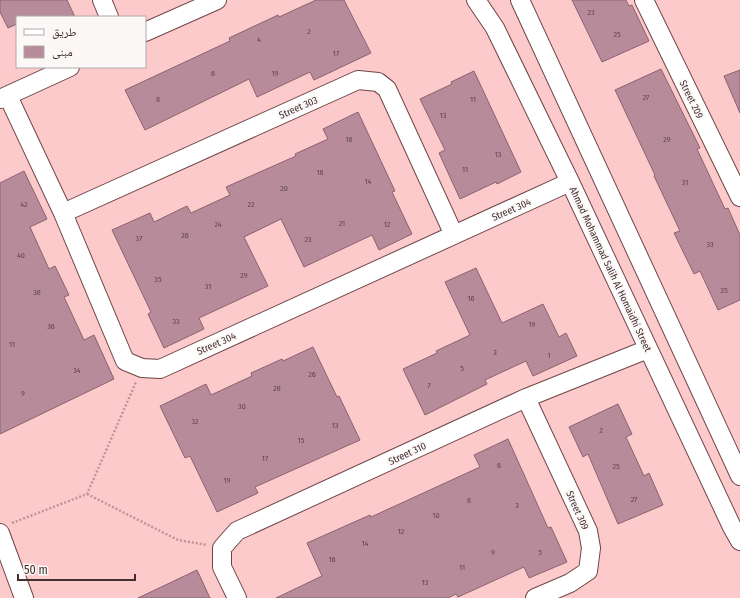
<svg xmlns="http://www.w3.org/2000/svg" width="740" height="598" font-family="'Fira Sans Condensed','Noto Naskh Arabic',sans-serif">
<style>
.building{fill:#b78b9a;stroke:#8c6270}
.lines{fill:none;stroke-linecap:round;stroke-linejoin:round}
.minor-casing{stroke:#6f4547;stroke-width:20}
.path{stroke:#bc9596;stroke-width:2.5;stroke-dasharray:2 2;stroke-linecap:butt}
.minor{stroke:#fff;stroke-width:18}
.labels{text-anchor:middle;stroke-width:4;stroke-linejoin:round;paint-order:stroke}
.number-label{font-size:8px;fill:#5f464a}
.street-label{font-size:10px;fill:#422f2f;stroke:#fdf8f8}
</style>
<rect width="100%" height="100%" fill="#fccacb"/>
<path class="building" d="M0,0H67L75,17H17V24L8,28L0,12Z
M316,0H344L371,53L314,80L310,72L257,97L249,79L145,130L125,90L230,41L229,38L278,15L279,17Z
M572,0H626L629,6L632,5L649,41L602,62Z
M661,69L700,148L697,149L725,209L728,208L740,235V300L718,310L700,271L694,274L674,233L680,231L654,176L655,175L615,90Z
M740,70V113L724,76Z
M474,71L521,172L497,184L496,182L460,199L439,153L445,150L420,99L452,84L451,82Z
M358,112L395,191L392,192L412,234L379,250L372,235L304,267L281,219L244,237L268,286L199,318L204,329L164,348L148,314L151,312L112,230L150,213L154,222L187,206L191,213L230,195L226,187L296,156L295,154L328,139L323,129Z
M24,171L47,219L30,227L49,269L55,266L69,295L64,297L84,340L94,335L114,379L0,434V183Z
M476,268L502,323L543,304L559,337L566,333L577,356L533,376L526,361L485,380L487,384L425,415L403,369L437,353L436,351L470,335L445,282Z
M313,347L337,397L339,396L360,440L255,487L258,493L217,512L190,456L185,458L160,406L206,384L211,395L252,376L251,373L282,359L283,361Z
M618,404L632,434L626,437L644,476L649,473L663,505L618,524L588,454L583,457L569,427Z
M508,439L548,528L551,527L567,562L529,578L524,567L458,597L456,594L448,598H276L322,576L307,543L370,515L371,517L480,467L474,455Z
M197,570L210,598H138Z"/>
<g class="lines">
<g class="minor-casing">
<path id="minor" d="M102,0L109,17
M476,0L495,28L570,182L732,527L740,541
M520,0L740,476
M644,0L740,197
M145,32L217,0
M8,96L63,213L125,361L142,368L160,369L570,182
M0,99L70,67
M63,213L358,80L378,82L387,89L454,235
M526,398L588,531L591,548L588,571L570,583L535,598
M0,533L24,598
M237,598L222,567V548L237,531L526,398L648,349"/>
</g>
<path class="path" d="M87,494L178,540L207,545
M12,523L87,494L136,382"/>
<use href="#minor" class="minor"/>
</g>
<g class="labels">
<g class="number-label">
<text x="591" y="15">23</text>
<text x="309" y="34">2</text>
<text x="617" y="37">25</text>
<text x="259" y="42">4</text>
<text x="336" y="56">17</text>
<text x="213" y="76">6</text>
<text x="275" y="76">19</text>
<text x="646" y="100">27</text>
<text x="158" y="102">8</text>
<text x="473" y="102">11</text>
<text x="443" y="118">13</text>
<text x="349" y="142">16</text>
<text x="667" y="142">29</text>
<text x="498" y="157">13</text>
<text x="465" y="172">11</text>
<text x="320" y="175">18</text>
<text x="368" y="184">14</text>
<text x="685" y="185">31</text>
<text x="284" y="191">20</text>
<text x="24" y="207">42</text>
<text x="251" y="207">22</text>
<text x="342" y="226">21</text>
<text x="218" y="227">24</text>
<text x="387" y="227">12</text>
<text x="185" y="238">26</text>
<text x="139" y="241">37</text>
<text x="308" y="242">23</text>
<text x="710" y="247">33</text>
<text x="21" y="258">40</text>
<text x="244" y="278">29</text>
<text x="158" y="282">35</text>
<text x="208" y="289">31</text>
<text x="724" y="293">35</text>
<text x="37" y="295">38</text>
<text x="471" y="301">16</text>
<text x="176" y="324">33</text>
<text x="532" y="327">19</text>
<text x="51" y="329">36</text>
<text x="12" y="347">11</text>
<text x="495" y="355">3</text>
<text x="549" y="358">1</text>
<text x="462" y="371">5</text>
<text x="77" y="373">34</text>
<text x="312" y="377">26</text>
<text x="429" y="388">7</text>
<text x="277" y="391">28</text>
<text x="23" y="396">9</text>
<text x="242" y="409">30</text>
<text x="195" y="424">32</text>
<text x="335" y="428">13</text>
<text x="601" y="433">2</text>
<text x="301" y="443">15</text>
<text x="265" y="461">17</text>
<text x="499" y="468">6</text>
<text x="616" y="469">25</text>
<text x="227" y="483">19</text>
<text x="634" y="502">27</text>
<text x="469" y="503">8</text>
<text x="517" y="508">3</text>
<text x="436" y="518">10</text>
<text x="401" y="534">12</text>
<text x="365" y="546">14</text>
<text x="493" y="555">9</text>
<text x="540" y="555">5</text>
<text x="332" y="562">16</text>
<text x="462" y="570">11</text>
<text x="425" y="585">13</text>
</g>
<g class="street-label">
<text transform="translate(692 99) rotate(64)" y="4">Street 209</text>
<text transform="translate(298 107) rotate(-24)" y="4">Street 303</text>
<text transform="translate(511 209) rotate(-24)" y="4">Street 304</text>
<text transform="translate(611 269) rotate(65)" y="4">Ahmad Mohammad Salih Al Homaidhi Street</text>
<text transform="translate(216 343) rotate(-24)" y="4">Street 304</text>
<text transform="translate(407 453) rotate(-25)" y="4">Street 310</text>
<text transform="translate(578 510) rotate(66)" y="4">Street 309</text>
</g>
</g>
<rect x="16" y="16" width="130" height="52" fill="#fdf8f8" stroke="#b2a8a8"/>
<rect x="24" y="29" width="20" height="6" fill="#ffffff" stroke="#b2a8a8"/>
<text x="52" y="36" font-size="12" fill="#422f2f">طريق</text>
<rect x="24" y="46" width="20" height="12" fill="#b78b9a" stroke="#b2a8a8"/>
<text x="52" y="56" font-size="12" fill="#422f2f">مبنى</text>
<path d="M18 574v6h117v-6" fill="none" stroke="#422f2f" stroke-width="2"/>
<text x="24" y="574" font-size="12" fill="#422f2f" stroke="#fdf8f8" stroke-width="3" paint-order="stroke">50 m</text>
</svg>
